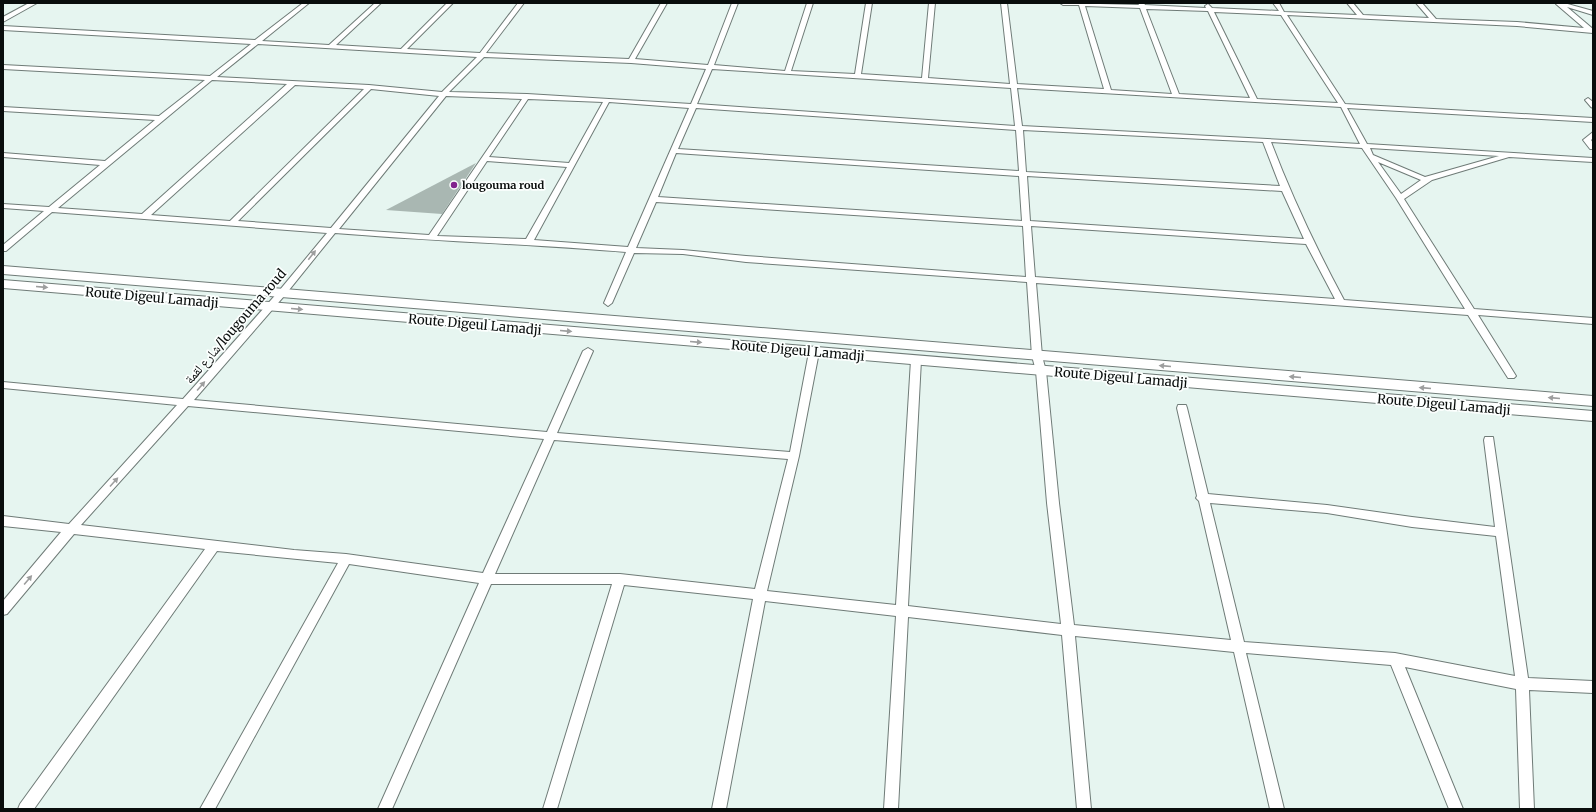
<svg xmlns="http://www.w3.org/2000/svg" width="1596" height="812" font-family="Merriweather,'Noto Naskh Arabic',serif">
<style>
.building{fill:#a9b7b2}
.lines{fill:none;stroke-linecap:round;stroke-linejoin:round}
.minor-casing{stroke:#6f7b77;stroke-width:2}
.tertiary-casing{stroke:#6f7b77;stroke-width:2}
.secondary-casing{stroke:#6f7b77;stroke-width:2}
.minor{fill:#fff;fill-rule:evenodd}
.tertiary{fill:#fff;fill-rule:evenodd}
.secondary{fill:#fff;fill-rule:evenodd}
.oneway{fill:#9d9e9e}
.poi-dot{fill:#82228d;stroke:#fcfffe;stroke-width:1.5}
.labels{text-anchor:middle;stroke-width:3.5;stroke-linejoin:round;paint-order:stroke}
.far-poi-label{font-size:11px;font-weight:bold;fill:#090d0c;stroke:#fcfffe;text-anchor:start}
.street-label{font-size:13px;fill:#090d0c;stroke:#fcfffe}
</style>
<rect width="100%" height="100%" fill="#e6f5f0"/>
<path class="building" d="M476,163L442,214L386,210Z"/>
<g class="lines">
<g class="minor-casing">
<path id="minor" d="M303,3H309L262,41L329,45L375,3H381L336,45L401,49L447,3H453L407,49L480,53L518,3H524L486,53L629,59L661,3H667L635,59L708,65L732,3H738L714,65L785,71L807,3H813L791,71L855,74L866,3H872L861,74L922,78L929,3H935L928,78L1010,84L1001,3H1007L1017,84L1104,89L1079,5H1063L1060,3L1139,5L1138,3H1144L1145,5L1206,8L1205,6L1208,4L1212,8L1279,11L1273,3H1279L1284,12L1357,15L1347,3H1353L1363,15L1429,18L1416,3H1422L1436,19L1517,22L1584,28L1556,4L1564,3L1593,11V15L1567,7L1593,29V33L1517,26L1287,15L1345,104L1593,118V122L1347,108L1367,144L1593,158V162L1509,157L1432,180L1404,199L1474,309L1593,318V324L1478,315L1516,376L1514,378H1508L1468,315L1036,283L1042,356L1046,371L1059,503L1074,625L1231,640L1199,501L1196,498L1197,496L1177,408L1178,405H1186L1187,408L1208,494L1327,505L1412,517L1495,527L1484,440L1485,437H1493L1528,678L1593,681V693L1529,690L1534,809H1520L1516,689L1405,667L1463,809H1449L1391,665L1246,653L1284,809H1270L1234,652L1075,636L1091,809H1077L1062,635L908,617L898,809H884L896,616L765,601L726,809H712L753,599L624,585L557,809H543L612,584H491L392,809H378L479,583L349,564L215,809H200L338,563L217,551L34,809H18L20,804L205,549L74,534L7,614L3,615V601L61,532L3,526V516L69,524L177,405L3,388V382L183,399L279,291L327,233L52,212L6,251H3V245L44,211L3,208V204L49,207L100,165L3,157V153L105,161L155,120L3,111V107L159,116L205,80L3,69V65L210,76L251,44L3,30V26L255,40ZM1085,6L1140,8L1172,94L1111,90ZM1146,9L1208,11L1250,98L1179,94ZM1214,12L1281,15L1338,103L1257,99ZM258,44L477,57L442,92L369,85L217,77ZM484,57L631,63L706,69L691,104L527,94L449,92ZM712,69L1011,88L1015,126L697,104ZM212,80L287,84L142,214L58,208ZM295,85L364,89L230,221L151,215ZM1017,88L1341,107L1360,144L1022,126ZM371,89L439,96L331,228L238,221ZM446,96L522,99L429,235L339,229ZM528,99L603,102L569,163L489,157ZM609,102L689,108L628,247L534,240ZM696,108L1016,130L1019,171L678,149ZM1023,130L1263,142L1280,186L1026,172ZM1271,142L1362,148L1396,198L1465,309L1344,300C1316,248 1292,197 1271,142ZM1370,148L1499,156L1425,177L1373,155ZM676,153L1019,176L1022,221L658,197ZM487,161L567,167L526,239L437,236ZM1378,162L1421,180L1401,194ZM1027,176L1282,191L1304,239L1030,221ZM656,202L1023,226L1026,277L746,256L683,250L636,248ZM1031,226L1306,244L1335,299L1035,277ZM335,233C432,241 529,244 626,252L604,303L608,306L612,303L634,253L683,254L746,262L1027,282L1032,356L1036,371L1047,503L1061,624L908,606L921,360L916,357L911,360L896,605L767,591L799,456L819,352L817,350H811L809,352L790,452L557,433L593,351L588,348L583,351L547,432L194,400L285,295ZM188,406L544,439L483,573L346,554L294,550L81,525ZM554,440L788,459L755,589L620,574H495ZM1210,503L1327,513L1412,527L1496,536L1515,676L1395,653L1244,642Z
M1588,98L1593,102V108L1591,107L1585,100Z
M1593,132V138L1591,140L1593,143V149H1590L1583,140Z"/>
</g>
<g class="tertiary-casing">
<path id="tertiary" d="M29,3H37L3,22V17Z"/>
</g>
<g class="secondary-casing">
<path id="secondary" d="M3,266L1593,396V406L3,274Z
M3,280L1593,411V421L3,288Z"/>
</g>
<use href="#minor" class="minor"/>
<use href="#tertiary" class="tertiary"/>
<use href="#secondary" class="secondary"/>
</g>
<defs><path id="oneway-solid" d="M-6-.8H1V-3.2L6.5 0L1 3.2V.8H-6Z"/></defs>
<g class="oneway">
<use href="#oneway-solid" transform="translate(312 255) rotate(-52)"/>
<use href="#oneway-solid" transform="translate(42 287) rotate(5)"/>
<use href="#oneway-solid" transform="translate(297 309) rotate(5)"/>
<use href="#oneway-solid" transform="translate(566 331) rotate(5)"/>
<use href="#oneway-solid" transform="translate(696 342) rotate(5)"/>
<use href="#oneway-solid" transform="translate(1165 366) rotate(-175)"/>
<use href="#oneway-solid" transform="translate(1295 377) rotate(-175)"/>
<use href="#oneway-solid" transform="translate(201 386) rotate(-49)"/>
<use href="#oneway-solid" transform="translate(1425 388) rotate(-175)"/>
<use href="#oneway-solid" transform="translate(1554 398) rotate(-175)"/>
<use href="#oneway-solid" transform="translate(114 482) rotate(-48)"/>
<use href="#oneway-solid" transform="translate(28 580) rotate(-50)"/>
</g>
<circle class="poi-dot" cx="454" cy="185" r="4"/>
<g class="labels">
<g class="far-poi-label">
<text x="462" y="189">lougouma roud</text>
</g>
<g class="street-label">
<text transform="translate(152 297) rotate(5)" y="5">Route Digeul Lamadji</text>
<text transform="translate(475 324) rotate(5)" y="5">Route Digeul Lamadji</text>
<text transform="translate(235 326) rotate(-49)" y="5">شارع لقمة/lougouma roud</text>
<text transform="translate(798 350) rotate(5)" y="5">Route Digeul Lamadji</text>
<text transform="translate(1121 377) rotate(5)" y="5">Route Digeul Lamadji</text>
<text transform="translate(1444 404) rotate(5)" y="5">Route Digeul Lamadji</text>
</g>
</g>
<rect width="1596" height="812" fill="none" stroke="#090d0c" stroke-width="8"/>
</svg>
